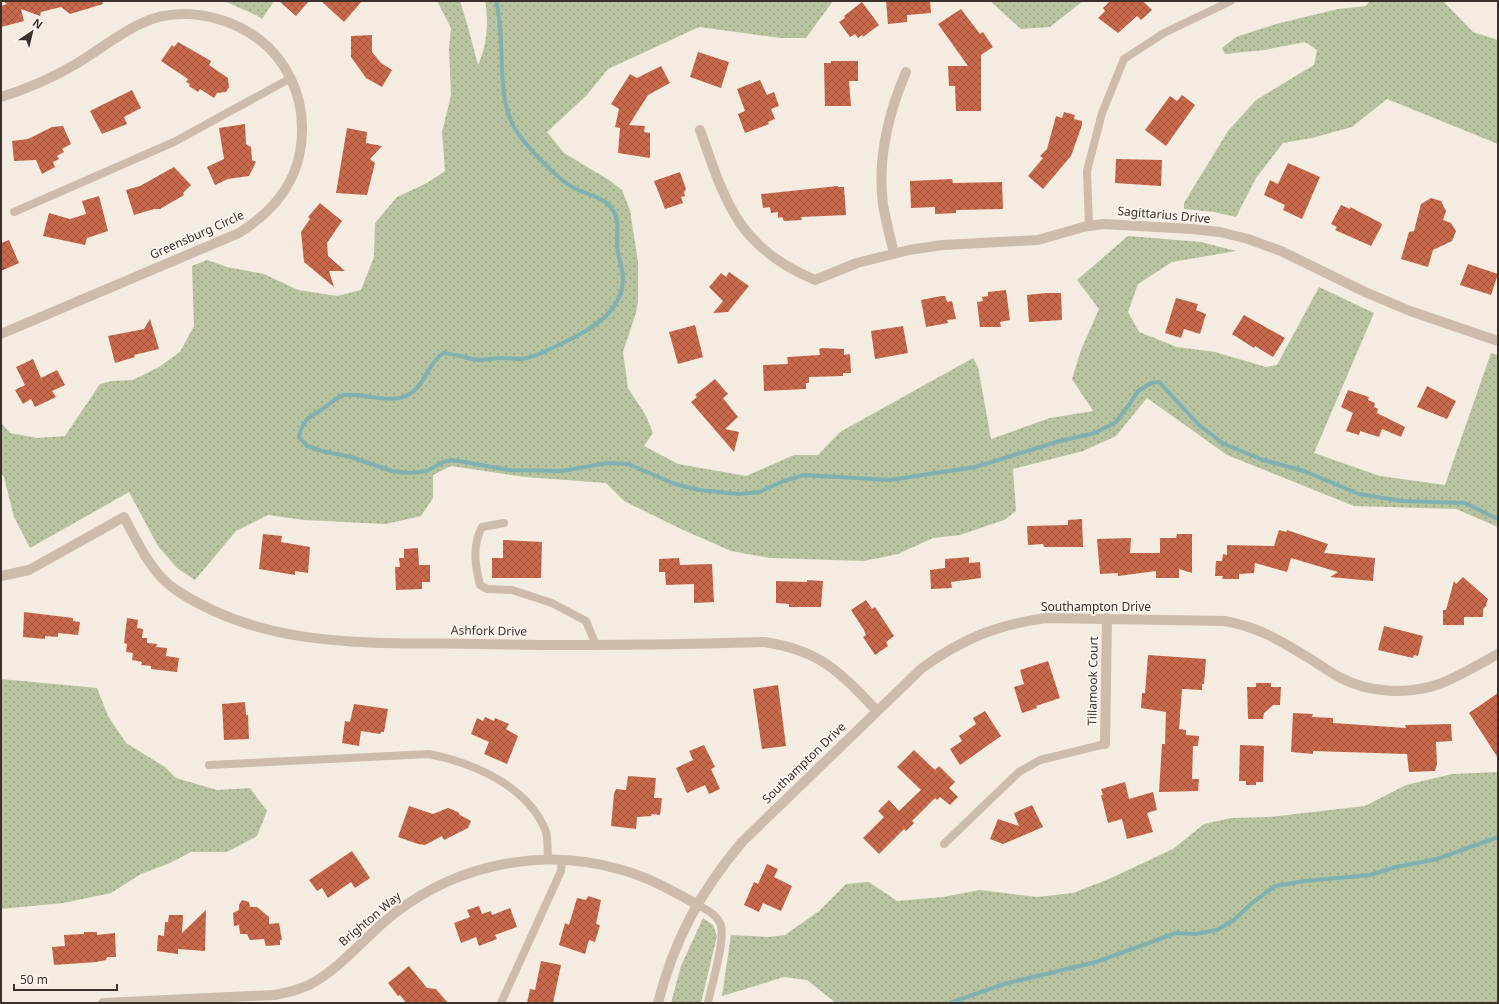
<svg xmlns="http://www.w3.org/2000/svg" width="1499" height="1004" font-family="'Noto Sans',sans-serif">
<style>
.grass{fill:url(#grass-dots)}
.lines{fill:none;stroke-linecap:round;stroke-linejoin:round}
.stream{stroke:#7fb0b2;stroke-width:4}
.building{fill:url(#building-cross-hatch)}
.lane{stroke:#cdbbac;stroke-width:8}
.street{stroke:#cdbbac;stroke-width:10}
.labels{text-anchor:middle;stroke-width:4;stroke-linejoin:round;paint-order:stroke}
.street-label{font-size:12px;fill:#3b302b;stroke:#fbf5ee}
</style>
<defs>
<pattern id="grass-dots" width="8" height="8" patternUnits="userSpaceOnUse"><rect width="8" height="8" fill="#b8c4a0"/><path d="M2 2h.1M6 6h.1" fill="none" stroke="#97a083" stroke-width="1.8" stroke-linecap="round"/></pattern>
<pattern id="building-cross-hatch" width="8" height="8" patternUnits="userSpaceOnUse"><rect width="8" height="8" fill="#c8694b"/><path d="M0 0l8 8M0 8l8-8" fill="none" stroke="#a4573f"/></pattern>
</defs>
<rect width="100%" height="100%" fill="#f4ebe1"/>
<path class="grass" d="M224,1H274L262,19L256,15Z
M437,1H460L468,27L478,65C487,46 489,22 485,1H833L806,38H781L699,27L608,69L586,96L547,132L564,153L609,180L622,190L630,210L638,262V301L636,313L623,352L628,388L645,414L653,433L644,446L678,464L746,476L794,455H818L840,432L973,358L978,367L991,439L1050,418L1093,411L1072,379L1081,350L1099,309L1077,280L1128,236L1201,242L1236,251L1172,262L1138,284L1128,312L1139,332L1177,347L1215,352L1266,367L1277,365L1319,287L1374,313L1314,453L1380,476L1445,485L1491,353L1498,355V527L1456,509L1354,506L1227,455L1147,398L1116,436L1083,451L1013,469L1016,511L1004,520L960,535L933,538L898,554L864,561L770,558L731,551L681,529L624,501L606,483L525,477L451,466L433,475V498L421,516L386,524L304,520L268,515L236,531L195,580L177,568L158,546L129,492L30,548L14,517L4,477L1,473V423L10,433L37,438L65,436L100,384L112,381L133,380L159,367L180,352L194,326L192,266L207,260L227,267L264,274L298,290L337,296L361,290L374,257L375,223L397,197L427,183L445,171L442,132L451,95L449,48L451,28Z
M990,1H1083L1050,27L1021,29Z
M1370,1H1443L1473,32L1498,40V144L1387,99L1352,127L1312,138L1283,143L1256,178L1236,217L1214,212L1184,209V203L1228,131L1256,100L1314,65L1317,50L1305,42L1264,50L1225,54L1222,48L1236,37L1276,24L1338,9L1366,6Z
M1,679L97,688L108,716L126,743L165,767L176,778L217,790L250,788L267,811L257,836L227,852H191L170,863L141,874L111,893L63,903L1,909Z
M1498,772V1003H836L807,980L784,977L722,996L731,935L769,937L785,935L819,911L846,884L869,882L897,901L943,897L980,890L1037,897L1073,893L1109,879L1173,849L1204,824L1231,818L1269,817L1365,806L1406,785L1452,774Z
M703,918L713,925L717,936L701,1003H671L681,966Z"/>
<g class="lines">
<path class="stream" d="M496,1C506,39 496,90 512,123C520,141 557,179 574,188C587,195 605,197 613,210C621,222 615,239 618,252C619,260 623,269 623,278C623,316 581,335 552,348C542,353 532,358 521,359C515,359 508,358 502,358C495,358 486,360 478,360C467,358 455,354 443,353C426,366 425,386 408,395C389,405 364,392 344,395C336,397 328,406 321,410C308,417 302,422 299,437L307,446L322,451L351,457L392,471L409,473L427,471L443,462L453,460L509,470L562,471L607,463L628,464L675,484L699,490L739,494L759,492L784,481L804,475L890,480L975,467L1060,441L1095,433L1116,422L1129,405L1138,391L1151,383L1159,382L1199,425L1224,444L1263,460L1304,471L1359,494L1402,501L1465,503L1498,519
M950,1003L1004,984L1096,962L1176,933L1195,934L1217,930L1234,920L1252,903L1275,886L1305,881L1370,875L1396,867L1437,859L1498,837"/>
</g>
<path class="building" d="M3,1H102L103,4L70,14L61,7L41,12L40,16L21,9L24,21L1,27V6L7,4Z
M279,1H309L296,16Z
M321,1H362L344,22Z
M886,1H930L931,13L907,15V22L888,24Z
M1110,1H1143L1152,10L1141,20L1137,16L1118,33L1098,18L1105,11L1103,8Z
M862,2L879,25L863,37L862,35L858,38L855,34L850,37L839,22L845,18L844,16Z
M961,9L980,34L983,32L993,47L981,55V111H956L955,86H949L948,66H968L938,24Z
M372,35V52L381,63L392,70L382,87L366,78L351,57V36Z
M178,42L211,61L209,65L228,78L229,87L226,92L217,93L214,98L200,89L198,92L189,86L190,84L186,82L188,79L161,61L172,45L174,47Z
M698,52L729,62L721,88L690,77Z
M831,61H858V81H849L851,106H825L824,63H831Z
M661,66L670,83L648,95L629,125L645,126L644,132L650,133V158L618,153L620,128L615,127L619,109L611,104L630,74L637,78Z
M760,80L767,95L774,92L779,106L771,109L775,119L768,122L769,124L745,133L738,114L745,111L737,89Z
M132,90L141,108L124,117L127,124L102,134L90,111Z
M1182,95L1195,105L1166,146L1145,130L1170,96L1177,101Z
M1064,112L1075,115L1074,119L1082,121V125L1071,156L1043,189L1028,176L1043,158L1040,156L1047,149L1056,116L1062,118Z
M245,124L246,144L251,147L252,160L256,162L249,176L228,179L215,185L207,167L224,159L219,128Z
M63,126L71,144L62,149L64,152L57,156L59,159L53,162L55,167L42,174L36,160L14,161L12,141L28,139L52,127Z
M347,128L367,132L366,143L382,146L370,159L375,163L367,195L336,193Z
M1116,159L1162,160L1161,186L1115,183Z
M1288,163L1320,177L1302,219L1283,210L1285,205L1264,195L1270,180L1278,184Z
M174,167L191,185L183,193L184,195L160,209H154L134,215L126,190L140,186Z
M680,172L686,189L684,192L685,196L681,197L683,203L665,209L654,181Z
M952,179L953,183L1002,182L1003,209L956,210V213L935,214V207L911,208L910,181Z
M838,186V187H844L846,215L801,217L802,220L784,221L782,217L778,218V212L771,213L770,207L763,208L761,194Z
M99,196L108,231L87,238L85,245L43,236L49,213L70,219L86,214L82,201Z
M1431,198L1441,201L1446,211L1443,220L1451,223L1456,231L1452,241L1433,250L1428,267L1401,259L1409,232L1414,231L1421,204Z
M320,203L342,221L327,243L328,256L345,271H329L334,287L304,262L301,232L310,219L308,217Z
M1341,205L1350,209V207L1381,223L1382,225L1371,246L1335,230L1337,227L1331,224Z
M9,240L19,263L1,271V243Z
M1468,264L1498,274L1491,295L1460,285Z
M729,272L749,286L728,312L713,313L723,301L709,287L721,273L726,277Z
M1006,290L1010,320L1000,322L1001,327H980L977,302L983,301L982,297L988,296V292Z
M1046,293H1061L1062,320L1029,322L1027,295Z
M941,296H945L947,302L952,301L956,319L947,320L948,323L926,327L921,300Z
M1176,298L1198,304L1196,310L1206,314L1200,334L1184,329L1181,338L1165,333Z
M1244,315L1285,338L1273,357L1255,346L1254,348L1232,334Z
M150,319L159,349L134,355L135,357L115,363L108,336L144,329Z
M695,325L703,357L678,364L669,332Z
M903,326L908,353L875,359L871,331Z
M822,348L844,349V355L850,354L851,373H843V376L809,377V383H806V389L764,391L763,365L788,364L787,357L820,355L819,349Z
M33,359L41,378L57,370L65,385L52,391L56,397L35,407L31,399L23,404L15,390L25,385L16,367Z
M715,379L728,394L723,398L738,417L725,429L739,432L734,452L691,402L697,397L695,395Z
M1427,386L1456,401L1447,419L1417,407Z
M1348,390L1369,397L1368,400L1375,403L1374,407L1378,409L1377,413L1405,427L1401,437L1382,429L1379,437L1360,431L1359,435L1346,431L1353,413L1341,407Z
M1082,519L1083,547H1044L1043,544L1028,545L1027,526L1068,525V520Z
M1279,530L1286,532L1287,530L1328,544L1324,553L1375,558L1373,581L1330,577L1338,572L1291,558L1287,572L1255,563L1254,573L1239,574V579H1222L1223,576H1215L1216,561H1222L1223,554L1227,555V545L1274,546Z
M263,534L282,536L281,542L310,547L308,573L295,571V575L259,569Z
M1177,534H1192V573L1179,569V578H1156V571L1118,576V573L1100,574L1097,539L1131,538L1130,553H1160V538H1176Z
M503,540L542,542L541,578H492V558H503Z
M418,548L419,565H430V582H422V589L396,590L395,567H400L399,558H404V549Z
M969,557V563L980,562L981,578L951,582L952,588L931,589L930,570L945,568V559Z
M679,558L680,565L712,564L714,602L694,603V584L666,585L665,572H659V559Z
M1463,577L1488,599L1486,604L1487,605L1483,609V617H1464V625H1443V610H1446L1454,581L1456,584Z
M807,580L823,581L821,607H789V604L776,603V581L807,582Z
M866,600L872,609L875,607L894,636L886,642L888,646L875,655L863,637L866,635L864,630L851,610Z
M24,612L73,618V621L80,622L78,635L58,633V637L45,636V639L23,637Z
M127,618L138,620L137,628L143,629L142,638H147V643L157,644L156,647L167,648L166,656L179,658L177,672L151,669V666L141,665L142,662L132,660L133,653L126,652L127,644L124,643Z
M1384,626L1423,636L1418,656L1414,655L1413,658L1378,650Z
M1148,655L1206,659L1204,684H1202V690L1182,689L1179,729L1186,730V735L1199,736L1198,746H1193L1192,779H1199L1198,791L1159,792L1162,744H1165L1166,712L1141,708L1142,693H1145Z
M1048,661L1060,698L1036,706L1037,708L1022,713L1014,687L1024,684L1020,670Z
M1256,683H1271V687H1281L1280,705H1273L1264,713L1263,719H1248L1247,687H1256Z
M778,685L786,746L762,749L753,689Z
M1498,693V758L1469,713Z
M245,702L246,715H248L249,739L224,740L222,704Z
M354,704L388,709L384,732H381L380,734L361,731L359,746L342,743L345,721L350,722Z
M985,711L1001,736L960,765L950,749L962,741L959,736L976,724L973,718Z
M1293,713L1313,714L1312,717L1333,718V723L1406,728L1405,725L1451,724L1452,741L1436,742L1437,764L1435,771L1409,772L1407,754L1313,751V754L1291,752Z
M485,717L494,721L495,718L509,724L506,729L518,736L507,764L484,754L489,742L471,734L477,718L483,721Z
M704,745L715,767L711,769L720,789L709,794L705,785L687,793L676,768L693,760L689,751Z
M1240,745L1264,746L1263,782H1256V785H1246V781H1239Z
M914,750L935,770L939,766L955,782L949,788L958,797L950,805L940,797L937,800L935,798L912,821L914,823L906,831L904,829L879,854L863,838L884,817L878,811L889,800L899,811L921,790L897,767Z
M628,776L656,778L654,798H662L660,815L652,814L651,816L637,817L636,829L611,826L614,794L616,789L626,790Z
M1125,782L1129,799L1153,792L1157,810L1147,813L1153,832L1127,839L1122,819L1108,823L1101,795H1103L1101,789Z
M1032,805L1043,827L1003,844L990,839L998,819L1019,826L1014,813Z
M409,806L433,814L448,808L458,812L460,815L471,821L468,828L444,840L442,836L425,845L418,844L398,837Z
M352,851L370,878L355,888L351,882L328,898L322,888L317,891L309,880Z
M767,864L778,869L774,877L792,886L781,911L763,903L759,912L744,905L754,882L758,884Z
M588,896L601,900L596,924L600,925L595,942L589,940L585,954L559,945L565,923L569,925L577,898L586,900Z
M242,900L249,902L250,907H257L269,917V924L279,923L282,940H280V945L266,946L264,939L250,940L247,934H240L239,925L234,926L233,913L239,910V905Z
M479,906L482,914L491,911L492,915L510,908L517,927L495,935L497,939L479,946L476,937L461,943L454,923L470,917L467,910Z
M206,910L205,951L178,949V954L157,951L158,935L164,936L165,922H168L169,915H183L182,933Z
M84,932H97V935L115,933L116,957H107L106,960L96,962L54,965L52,947L65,946L64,935L84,934Z
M541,961L561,965L553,1003H527L530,989L535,990Z
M409,966L427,988L436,989L448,1003H406L400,995L398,996L388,983Z"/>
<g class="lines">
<path class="lane" d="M14,212L174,142L291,78
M1089,226L1087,171L1102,113L1124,59L1164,33L1231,1
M504,523L482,527C472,546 475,565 480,585L487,589L512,590L552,603L586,621L596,645
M209,765L429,754C473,763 526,785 545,829C549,838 547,851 548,860
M944,844L1019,772L1040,760L1105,744
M696,904C705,909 716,914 720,923C727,936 711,987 708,1003
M501,1003L561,871L562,860"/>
<path class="street" d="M1,97C27,89 52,78 76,64C98,51 117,35 140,24C179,5 227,15 260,40C286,60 302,94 302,127C303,175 279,208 239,233L1,334
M700,130C726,204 738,247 815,280L857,263L909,250L943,245L1038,240L1083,227L1103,224L1192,229L1220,232L1248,239L1281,251L1365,292L1410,311L1498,341
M894,253C890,237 886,221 883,205C877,158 888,114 906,72
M1,576L29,570L124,517C138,543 151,573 176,590C268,651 375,642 480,644C575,646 669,645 764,642C820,650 840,672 877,711
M1105,744L1107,618
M103,1003L274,995C286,993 298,990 309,985C342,968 366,935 395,913C460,863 544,847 622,870C648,877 673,891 696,904
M658,1003C674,940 700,892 742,842L922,668C962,639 996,625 1046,618L1225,621C1258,627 1279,640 1307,657C1319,664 1329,672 1341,678C1370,693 1408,695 1439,684C1459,677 1479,664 1498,654"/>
</g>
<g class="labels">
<g class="street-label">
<text transform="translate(1164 215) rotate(5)" y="4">Sagittarius Drive</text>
<text transform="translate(197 235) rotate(-24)" y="4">Greensburg Circle</text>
<text x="1096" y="611">Southampton Drive</text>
<text transform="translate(489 631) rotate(1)" y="4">Ashfork Drive</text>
<text transform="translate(1093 681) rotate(-89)" y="4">Tillamook Court</text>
<text transform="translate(804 763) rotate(-44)" y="4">Southampton Drive</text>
<text transform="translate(370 919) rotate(-40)" y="4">Brighton Way</text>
</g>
</g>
<rect width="1499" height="1004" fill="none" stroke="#3b302b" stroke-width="4"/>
<g transform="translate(32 32) rotate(35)" stroke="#fbf5ee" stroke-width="3" paint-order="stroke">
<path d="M0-3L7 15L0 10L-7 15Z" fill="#3b302b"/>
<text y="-6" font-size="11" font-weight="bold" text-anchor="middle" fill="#3b302b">N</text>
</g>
<path d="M14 984v6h103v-6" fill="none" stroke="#3b302b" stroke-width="2"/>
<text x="20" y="984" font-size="12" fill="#3b302b" stroke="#fbf5ee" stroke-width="3" paint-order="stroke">50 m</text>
</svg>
